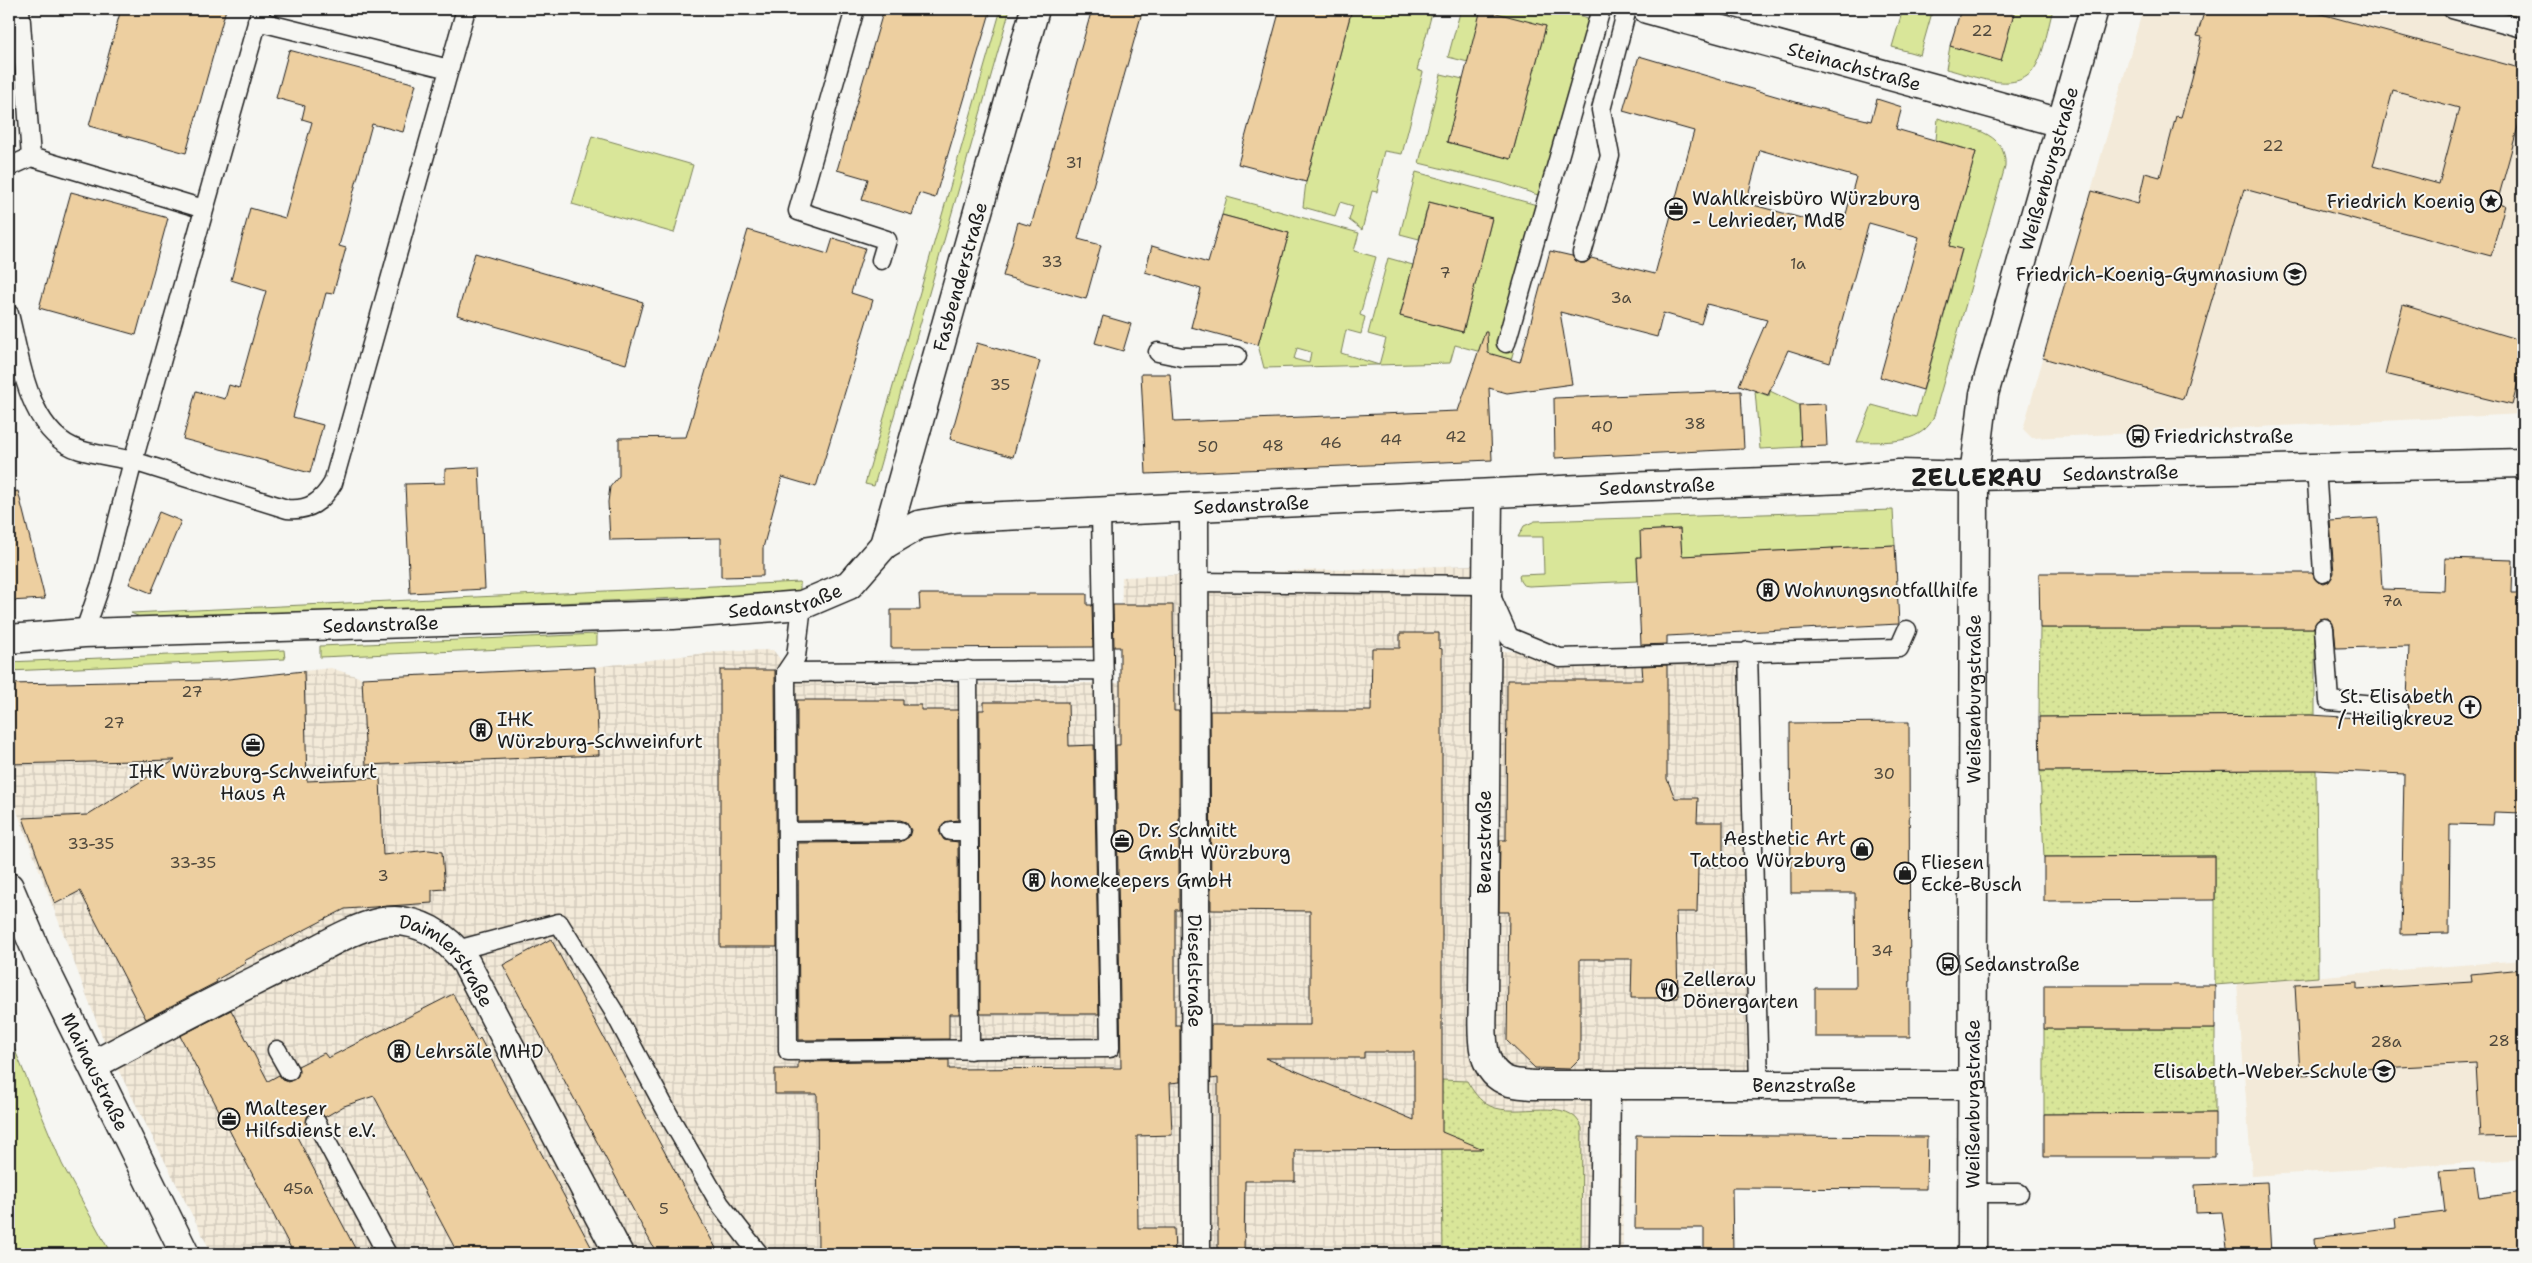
<svg xmlns="http://www.w3.org/2000/svg" width="2532" height="1263" font-family="'Shantell Sans',sans-serif">
<style>
.built{fill:#f3ead9}
.industrial{fill:url(#industrial-grid)}
.grass{fill:#d9e699;stroke:#7a815a;fill-rule:evenodd}
.park{fill:url(#park-dots);stroke:#7a815a}
.building{fill:#edcfa0;stroke:#1c1c1c;fill-rule:evenodd}
.lines{fill:none;stroke-linecap:round;stroke-linejoin:round}
.service-casing{stroke:#1c1c1c;stroke-width:21}
.minor-casing{stroke:#1c1c1c;stroke-width:31}
.tertiary-casing{stroke:#1c1c1c;stroke-width:31}
.secondary-casing{stroke:#1c1c1c;stroke-width:31}
.service{stroke:#f6f6f2;stroke-width:18}
.minor{stroke:#f6f6f2;stroke-width:28}
.tertiary{stroke:#f6f6f2;stroke-width:28}
.secondary{stroke:#f6f6f2;stroke-width:28}
.labels{text-anchor:middle;stroke-width:4;stroke-linejoin:round;paint-order:stroke}
.number-label{font-size:16px;fill:#50493d}
.street-label{font-size:19px;fill:#1c1c1c;stroke:#f6f6f2}
.poi-label{font-size:19px;fill:#1c1c1c;stroke:#f6f6f2;text-anchor:start}
.district-label{font-size:24px;font-weight:bold;letter-spacing:1px;fill:#1c1c1c;stroke:#f6f6f2}
</style>
<defs>
<pattern id="industrial-grid" width="8" height="8" patternUnits="userSpaceOnUse" patternTransform="scale(1.25)"><rect width="8" height="8" fill="#f3ead9"/><path d="M0 4h8M4 0v8" fill="none" stroke="#d0c8ba"/></pattern>
<pattern id="park-dots" width="8" height="8" patternUnits="userSpaceOnUse" patternTransform="scale(1.25)"><rect width="8" height="8" fill="#d9e699"/><path d="M2 2h.1M6 6h.1" fill="none" stroke="#bac583" stroke-width="1.8" stroke-linecap="round"/></pattern>
</defs>
<rect width="100%" height="100%" fill="#f6f6f2"/>
<filter id="ink" filterUnits="userSpaceOnUse"><feTurbulence type="fractalNoise" baseFrequency=".02" numOctaves="2"/><feDisplacementMap in="SourceGraphic" scale="10" xChannelSelector="R" yChannelSelector="G"/><feConvolveMatrix kernelMatrix="1 2 1 2 8 2 1 2 1" color-interpolation-filters="sRGB"/></filter>
<g filter="url(#ink)">
<path class="built" d="M2143,9H2523V414L2032,438L2023,429Z
M2523,960V1159L2252,1176L2237,983Z"/>
<path class="industrial" d="M1472,565V652L1757,645L1767,1075L1621,1102L1623,1254H212L105,1044L9,790V684L219,680L331,668L362,678L595,667L721,651L773,650L798,682L1120,683L1122,577Z"/>
<path class="grass" d="M1001,9H1010L874,486L865,484Z
M1352,9H1433L1417,70L1423,72L1402,154L1384,151L1377,179L1380,180L1377,192L1372,191L1362,230L1349,220L1353,206L1340,202L1335,216L1303,207L1306,182Z
M1461,9H1557L1605,23L1511,360L1455,345L1450,363L1264,368L1258,345L1289,233L1222,215L1227,197L1359,233L1354,251L1376,257L1360,315L1365,317L1361,334L1346,330L1341,353L1379,365L1386,339L1368,334L1388,258L1413,265L1400,316L1463,332L1492,218L1429,202L1419,239L1400,234L1416,172L1537,205L1541,196L1502,183L1419,163L1441,74L1463,79L1447,142L1511,159L1546,26L1468,62L1448,57ZM1297,348L1311,352L1309,363L1294,359Z
M1903,9H1933L1920,55L1892,47Z
M2015,9H2053C2048,27 2045,48 2037,64C2020,98 1973,75 1946,69L1950,46L2001,60Z
M1938,118C1966,128 2008,130 2005,167L1933,419C1918,446 1884,441 1857,442L1872,405L1916,417L1962,250L1950,246L1976,152L1936,140Z
M592,136L693,165L674,233L572,204Z
M1755,391L1769,396L1770,391L1799,405L1801,447L1760,449Z
M1893,510L1895,545L1682,556L1680,529L1641,531V557L1637,558L1638,581L1529,586L1523,585L1520,581L1519,575L1544,574L1543,537H1518L1524,526L1535,521Z
M800,582V593L146,620L131,613Z
M597,634V645L320,657V646Z
M284,650L285,659L9,671V662Z
M9,1036L62,1164L111,1254H9Z"/>
<path class="park" d="M2040,628H2315V715L2039,717Z
M2316,770L2318,977L2215,985V856L2044,857L2040,771Z
M2044,1029H2215V1113L2044,1114Z
M1441,1080L1467,1081C1473,1091 1479,1101 1490,1106C1517,1119 1570,1094 1582,1128L1581,1254H1443Z"/>
<path class="building" d="M121,9H226L186,153L89,126Z
M884,9H991L935,198L919,193L912,215L862,200L868,179L837,170Z
M1092,9H1143L1078,239L1101,245L1086,299L1003,276L1018,222L1031,226Z
M1280,9H1352L1306,182L1238,164Z
M1481,9L1546,26L1511,159L1447,142Z
M1961,9H2015L2001,61L1950,46Z
M2205,9H2303L2523,69V124L2519,123L2497,203L2505,205L2491,256L2244,189L2183,399L2043,358L2092,191L2138,204L2145,173L2160,177L2176,116L2181,117L2192,79L2202,37L2197,36ZM2393,90L2459,108L2439,184L2373,166Z
M289,50L416,84L403,132L372,124L339,246L346,248L333,294L326,293L293,417L323,425L310,473L183,439L196,391L225,399L229,385L239,388L266,291L231,280L250,208L285,218L312,122L302,119L305,106L276,98Z
M1639,56L1806,105L1871,121L1877,99L1902,107L1896,129L1976,152L1950,246L1962,249L1923,390L1880,377L1919,237L1869,223L1830,363L1788,350L1768,395L1739,385L1767,320L1707,304L1701,324L1663,313L1657,337L1560,312L1572,384L1507,393L1489,388L1492,460L1146,474L1141,374H1170L1174,422L1458,411L1485,332H1487L1488,353L1520,362L1550,251L1572,256L1580,263H1585L1591,258L1655,274L1694,131L1623,111ZM1760,150L1856,177L1842,229L1746,203Z
M71,192L168,218L136,335L39,308Z
M1429,202L1492,218L1463,332L1400,316Z
M1222,215L1289,233L1258,345L1191,327L1201,289L1145,272L1152,246L1208,263Z
M748,230L828,254L833,238L865,248L851,293L873,300L816,487L782,477L763,548V576L721,577V538L610,540L608,502L610,487L619,476V438L686,437Z
M475,253L643,302L626,364L457,315Z
M2403,305L2523,341V365L2512,405L2385,374Z
M1103,316L1131,324L1123,351L1095,343Z
M977,343L1040,361L1013,457L950,439Z
M1741,391L1744,449L1555,458L1554,398Z
M1825,404L1827,446L1801,447L1799,405Z
M479,467L485,589L410,593L405,484L445,483V469Z
M18,491L45,599L9,601V493Z
M159,512L181,521L151,593L129,584Z
M2378,518L2382,589L2444,591L2445,558L2478,559L2513,560L2512,593H2523V813L2494,812L2493,825L2450,824L2449,933L2401,934L2404,774L2316,770L2040,771L2039,717L2311,715L2406,721L2409,707L2407,701L2409,646L2336,648L2334,627L2328,618L2319,619L2313,628H2040L2039,573H2312L2318,582L2324,584L2329,582L2334,573L2330,521Z
M1680,529L1682,556L1833,548V550V548L1895,545L1899,624L1667,636V644L1641,645L1637,557H1641L1640,531Z
M919,594H1087V605H1092L1093,647L891,648V610H920Z
M1113,605H1173L1174,711H1179V910H1175V1025H1180V1082L1170,1083L1172,1135L1137,1136L1138,1228H1174L1175,1254H818L817,1094H775V1069H798V1062L949,1060V1069L1121,1068L1116,745H1120V647H1114Z
M1400,633H1439V648L1442,649V1132L1483,1149L1295,1150V1181H1245L1244,1254H1218V1078L1211,1079V1025H1310V911L1211,910L1210,711H1371L1372,648H1400ZM1364,1052H1414V1120L1265,1058H1364Z
M1667,665V779L1675,798H1698L1697,822H1723V867H1698L1697,912H1676L1678,998H1631L1632,959H1580V1059L1570,1069L1535,1068L1507,1041L1509,912H1499L1500,840H1506L1507,680H1643L1642,666Z
M595,667L599,755L366,765L362,678Z
M720,670H775L777,947H720Z
M304,671L307,781L380,778L383,855L429,850L442,852L445,889L432,890V903L345,909L244,961L246,963L216,980L217,982L146,1019L80,891L55,904L23,818L87,815L175,760L9,764V684L219,680Z
M797,700H903V705H921V710H958V820L945,822L939,831L944,840L958,842L959,1014H949V1039L799,1040L798,843L900,842L909,837L911,830L906,822L900,820L797,821Z
M984,702H1068L1069,746L1094,745L1099,1014H980L979,710H984Z
M1909,722L1910,1037H1815V988H1856L1855,893H1791L1790,723Z
M2215,856V900L2044,901V857Z
M551,939L630,1087L719,1254H657L621,1187L503,965Z
M2523,969V1136L2480,1137L2476,1063L2361,1069V1072L2300,1075L2295,985L2357,982V989L2472,982L2471,974Z
M2044,985H2215V1029H2044Z
M453,994L477,1041L480,1038L595,1254H458L374,1096L344,1106L325,1117L321,1113L311,1112L307,1117L306,1127L295,1133L358,1254H294L180,1036L231,1010L268,1081L279,1075L283,1080L289,1082L298,1076V1066L324,1053L328,1058Z
M2215,1113V1157H2044V1114Z
M1636,1135L1927,1137L1926,1189L1732,1188L1733,1254H1704V1228H1635Z
M2475,1169L2479,1198L2523,1192V1254H2485V1251L2459,1254H2315L2314,1238L2396,1228L2395,1218L2445,1212L2440,1171Z
M2267,1182L2271,1254H2228L2222,1212L2196,1213L2195,1185Z"/>
<g class="lines">
<g class="service-casing">
<path id="service" d="M20,9L31,157
M261,9L133,461L287,509C309,511 322,502 333,483L466,9
M855,9L798,211L887,240L881,260
M2452,9L2523,28
M257,21L449,69
M9,167L31,157L204,209
M1582,253L1610,156L1601,110L1627,9
M9,314C21,360 28,434 80,450C97,455 116,457 133,461L103,578L84,633
M1506,343L1601,9
M1158,352L1182,357L1237,356
M2316,467L2323,573
M1194,582L1486,585L1509,637L1560,658L1899,648L1907,630
M802,605L796,657L786,672L788,1051L1110,1048L1101,511
M2324,628L2329,701L2398,707
M1748,651L1759,1085
M968,670L970,1050
M786,672L1104,670
M950,831H968
M787,832L900,831
M457,950L559,923L613,1010L672,1121L720,1204L759,1254
M277,1050L289,1071
M316,1122L387,1254
M1972,1193H2019"/>
</g>
<g class="minor-casing">
<g id="minor">
<path id="s1" d="M1647,9L2061,123"/>
<path id="s2" d="M1488,494L1483,996C1483,1023 1475,1072 1510,1082C1517,1084 1525,1084 1533,1085H1972"/>
<path id="s3" d="M1194,507L1196,1254"/>
<path id="s4" d="M884,545L1035,9"/>
<path id="s5" d="M9,639L84,633L673,615L802,605L849,585L884,545L918,525L960,518L1623,487L1847,479L1899,474L1974,476L2523,463"/>
<path id="s6" d="M93,1065C160,1029 227,994 295,961C323,947 352,928 382,922C417,916 447,936 466,963L619,1254"/>
<path d="M1604,1254L1606,1086"/>
</g>
</g>
<g class="tertiary-casing">
<g id="tertiary">
<path id="s7" d="M1972,1254L1974,476L1984,394L2094,9"/>
</g>
</g>
<g class="secondary-casing">
<g id="secondary">
<path id="s8" d="M9,887L38,955L185,1254"/>
</g>
</g>
<use href="#service" class="service"/>
<use href="#minor" class="minor"/>
<use href="#tertiary" class="tertiary"/>
<use href="#secondary" class="secondary"/>
</g>
</g>
<defs>
<g id="sight-ring" transform="scale(1.125)"><circle r="9.5" fill="#f6f6f2" stroke="#1c1c1c" stroke-width="1.5"/><path d="M0-6L1.8-2.2L6-1.7L2.9 1.2L3.7 5.4L0 3.3L-3.7 5.4L-2.9 1.2L-6-1.7L-1.8-2.2Z" fill="#1c1c1c"/></g>
<g id="office-ring" transform="scale(1.125)"><circle r="9.5" fill="#f6f6f2" stroke="#1c1c1c" stroke-width="1.5"/><path d="M-6-3h4V-5.5h4V-3h4V5H-6ZM-1-4.5V-3h2v-1.5ZM-6 0V1H6V0Z" fill="#1c1c1c"/></g>
<g id="school-ring" transform="scale(1.125)"><circle r="9.5" fill="#f6f6f2" stroke="#1c1c1c" stroke-width="1.5"/><path d="M0-5L7-2L0 1L-7-2ZM-4 1L0 2.5L4 1V4Q0 6-4 4Z" fill="#1c1c1c"/></g>
<g id="bus-ring" transform="scale(1.125)"><circle r="9.5" fill="#f6f6f2" stroke="#1c1c1c" stroke-width="1.5"/><path d="M-5-6H5V4H4V6H2V4H-2V6H-4V4H-5ZM-3.5-4V0h7V-4ZM-3.5 1.2v1.5H-2V1.2ZM2 1.2v1.5H3.5V1.2Z" fill="#1c1c1c"/></g>
<g id="building-ring" transform="scale(1.125)"><circle r="9.5" fill="#f6f6f2" stroke="#1c1c1c" stroke-width="1.5"/><path d="M-4-6H4V6H1V3H-1V6H-4ZM-2.5-4.3h1.7v1.8h-1.7ZM.8-4.3h1.7v1.8H.8ZM-2.5-1h1.7V.8h-1.7ZM.8-1h1.7V.8H.8Z" fill="#1c1c1c"/></g>
<g id="church-ring" transform="scale(1.125)"><circle r="9.5" fill="#f6f6f2" stroke="#1c1c1c" stroke-width="1.5"/><path d="M-1.2-6h2.4v3.5h3.3v2.4h-3.3V6h-2.4V-.1h-3.3v-2.4h3.3Z" fill="#1c1c1c"/></g>
<g id="shop-ring" transform="scale(1.125)"><circle r="9.5" fill="#f6f6f2" stroke="#1c1c1c" stroke-width="1.5"/><path d="M-5-2.5h2.3a2.7 3.5 0 0 1 5.4 0H5L5.5 6h-11ZM-1.5-2.5h3a1.5 2.3 0 0 0-3 0Z" fill="#1c1c1c"/></g>
<g id="restaurant-ring" transform="scale(1.125)"><circle r="9.5" fill="#f6f6f2" stroke="#1c1c1c" stroke-width="1.5"/><path d="M-5-6h1v4h1v-4h1v4h1v-4h1v5L-1.5 .5V6h-2V.5L-5-1ZM5-6V6H3V1.5H1.5Q1.5-4 5-6Z" fill="#1c1c1c"/></g>
</defs>
<g fill-rule="evenodd">
<use href="#sight-ring" x="2491" y="201"/>
<use href="#office-ring" x="1676" y="209"/>
<use href="#school-ring" x="2295" y="274"/>
<use href="#bus-ring" x="2138" y="436"/>
<use href="#building-ring" x="1768" y="590"/>
<use href="#church-ring" x="2470" y="707"/>
<use href="#building-ring" x="481" y="730"/>
<use href="#office-ring" x="253" y="745"/>
<use href="#office-ring" x="1122" y="841"/>
<use href="#shop-ring" x="1862" y="849"/>
<use href="#shop-ring" x="1905" y="873"/>
<use href="#building-ring" x="1034" y="880"/>
<use href="#bus-ring" x="1948" y="964"/>
<use href="#restaurant-ring" x="1667" y="990"/>
<use href="#building-ring" x="399" y="1051"/>
<use href="#school-ring" x="2384" y="1071"/>
<use href="#office-ring" x="229" y="1119"/>
</g>
<g class="labels">
<g class="number-label">
<text x="1982" y="36">22</text>
<text x="2273" y="151">22</text>
<text x="1074" y="168">31</text>
<text x="1052" y="267">33</text>
<text x="1798" y="269">1a</text>
<text x="1445" y="278">7</text>
<text x="1621" y="303">3a</text>
<text x="1000" y="390">35</text>
<text x="1695" y="429">38</text>
<text x="1602" y="432">40</text>
<text x="1456" y="442">42</text>
<text x="1391" y="445">44</text>
<text x="1331" y="448">46</text>
<text x="1273" y="451">48</text>
<text x="1208" y="452">50</text>
<text x="2392" y="606">7a</text>
<text x="192" y="697">27</text>
<text x="114" y="728">27</text>
<text x="1884" y="779">30</text>
<text x="91" y="849">33-35</text>
<text x="193" y="868">33-35</text>
<text x="383" y="881">3</text>
<text x="1882" y="956">34</text>
<text x="2499" y="1046">28</text>
<text x="2386" y="1047">28a</text>
<text x="298" y="1194">45a</text>
<text x="664" y="1214">5</text>
</g>
<g class="street-label">
<text dy="7" stroke="none"><textPath href="#s1" startOffset="215">Steinachstraße</textPath></text>
<text dy="7" stroke="none"><textPath href="#s7" startOffset="1095">Weißenburgstraße</textPath></text>
<text dy="7" stroke="none"><textPath href="#s4" startOffset="279">Fasbenderstraße</textPath></text>
<text dy="7" stroke="none"><textPath href="#s5" startOffset="2142">Sedanstraße</textPath></text>
<text dy="7" stroke="none"><textPath href="#s5" startOffset="1678">Sedanstraße</textPath></text>
<text dy="7" stroke="none"><textPath href="#s5" startOffset="1272">Sedanstraße</textPath></text>
<text dy="7" stroke="none"><textPath href="#s5" startOffset="778">Sedanstraße</textPath></text>
<text dy="7" stroke="none"><textPath href="#s5" startOffset="372">Sedanstraße</textPath></text>
<text dy="7" stroke="none"><textPath href="#s7" startOffset="555">Weißenburgstraße</textPath></text>
<text transform="translate(1484 842) rotate(-90)" y="7">Benzstraße</text>
<text dy="7" stroke="none"><textPath href="#s6" startOffset="405">Daimlerstraße</textPath></text>
<text dy="7" stroke="none"><textPath href="#s3" startOffset="464">Dieselstraße</textPath></text>
<text dy="7" stroke="none"><textPath href="#s8" startOffset="204">Mainaustraße</textPath></text>
<text dy="7" stroke="none"><textPath href="#s2" startOffset="894">Benzstraße</textPath></text>
<text dy="7" stroke="none"><textPath href="#s7" startOffset="150">Weißenburgstraße</textPath></text>
</g>
<g class="poi-label">
<text x="1692" y="205">Wahlkreisbüro Würzburg<tspan x="1692" dy="22">- Lehrieder, MdB</tspan></text>
<text x="2475" y="208" text-anchor="end">Friedrich Koenig</text>
<text x="2279" y="281" text-anchor="end">Friedrich-Koenig-Gymnasium</text>
<text x="2154" y="443">Friedrichstraße</text>
<text x="1784" y="597">Wohnungsnotfallhilfe</text>
<text x="2454" y="703" text-anchor="end">St. Elisabeth<tspan x="2454" dy="22">/ Heiligkreuz</tspan></text>
<text x="497" y="726">IHK<tspan x="497" dy="22">Würzburg-Schweinfurt</tspan></text>
<text x="253" y="778" text-anchor="middle">IHK Würzburg-Schweinfurt<tspan x="253" dy="22">Haus A</tspan></text>
<text x="1138" y="837">Dr. Schmitt<tspan x="1138" dy="22">GmbH Würzburg</tspan></text>
<text x="1846" y="845" text-anchor="end">Aesthetic Art<tspan x="1846" dy="22">Tattoo Würzburg</tspan></text>
<text x="1921" y="869">Fliesen<tspan x="1921" dy="22">Ecke-Busch</tspan></text>
<text x="1050" y="887">homekeepers GmbH</text>
<text x="1964" y="971">Sedanstraße</text>
<text x="1683" y="986">Zellerau<tspan x="1683" dy="22">Dönergarten</tspan></text>
<text x="415" y="1058">Lehrsäle MHD</text>
<text x="2368" y="1078" text-anchor="end">Elisabeth-Weber-Schule</text>
<text x="245" y="1115">Malteser<tspan x="245" dy="22">Hilfsdienst e.V.</tspan></text>
</g>
<g class="district-label">
<text x="1977" y="486">ZELLERAU</text>
</g>
</g>
<rect width="2532" height="1263" fill="none" stroke="#f6f6f2" stroke-width="30"/>
<rect x="15" y="15" width="2502" height="1233" fill="none" stroke="#1c1c1c" stroke-width="2" filter="url(#ink)"/>
</svg>
